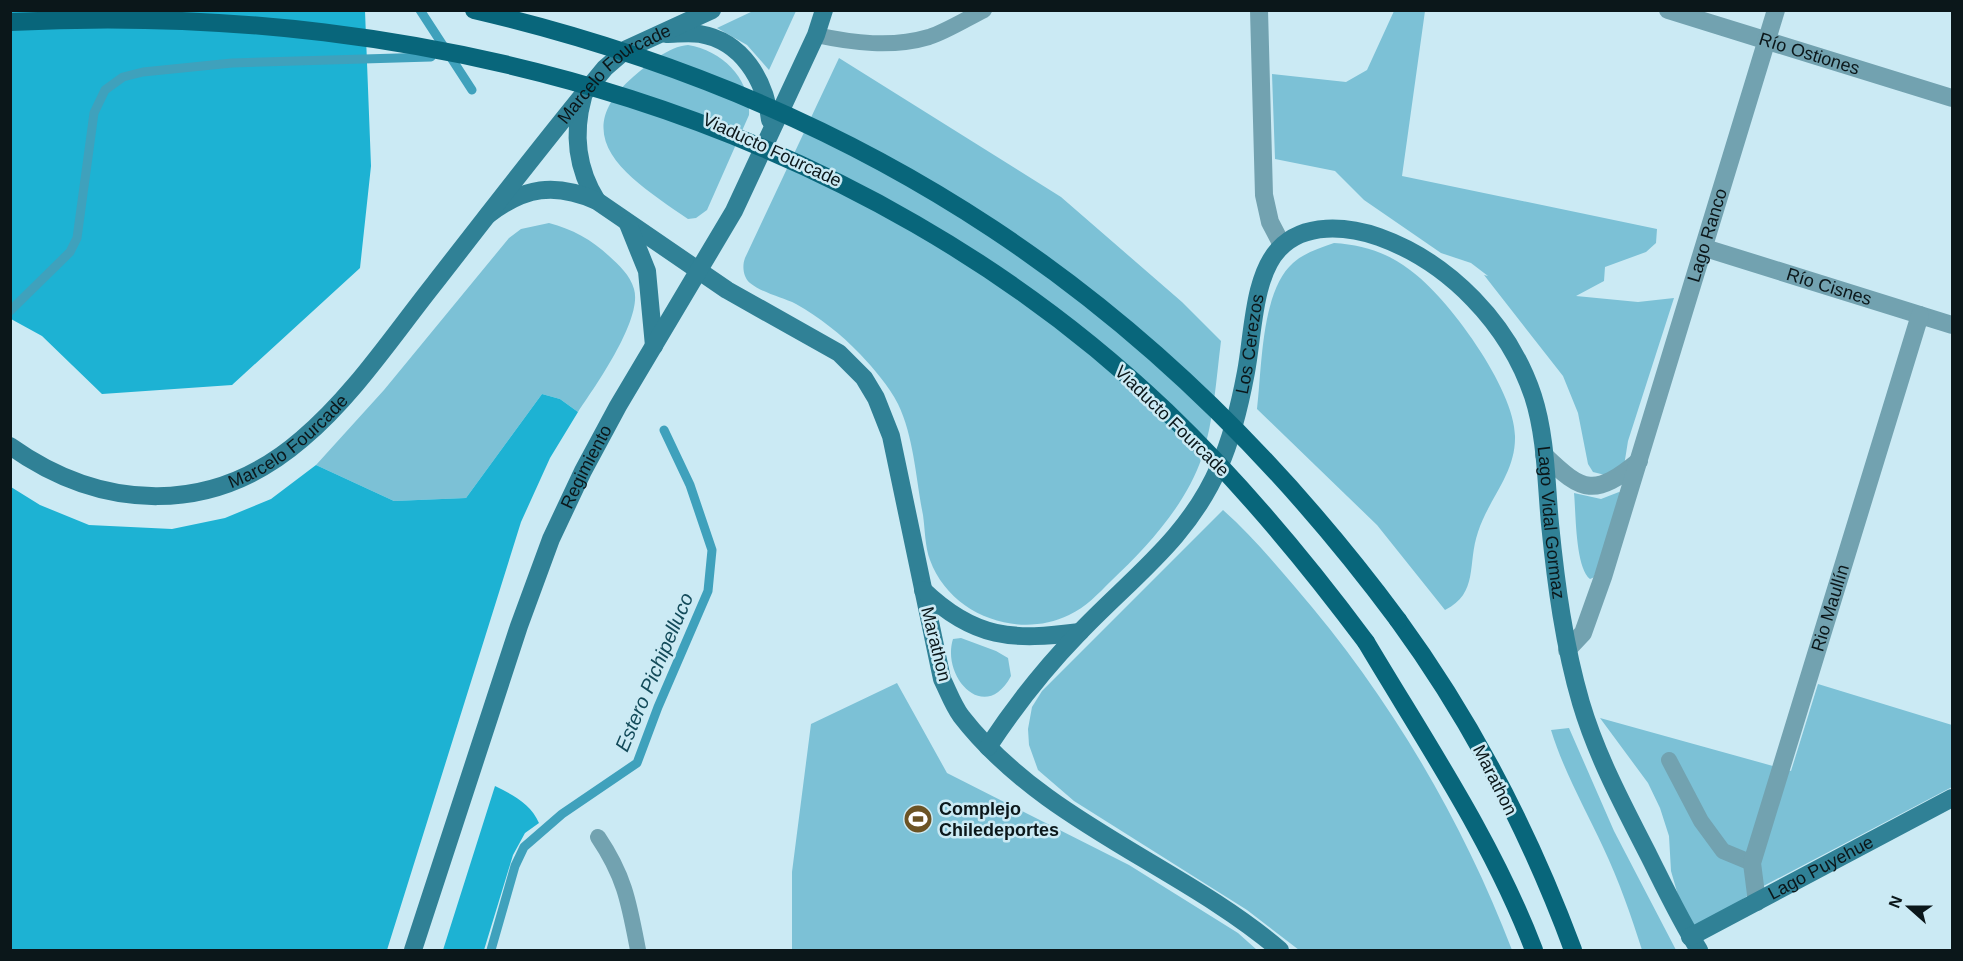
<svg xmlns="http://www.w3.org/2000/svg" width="1963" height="961" font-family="Helvetica,sans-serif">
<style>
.green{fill:#7cc1d6}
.forest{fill:#1db2d3}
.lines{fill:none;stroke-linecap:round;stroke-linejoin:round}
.stream{stroke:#3fa1bc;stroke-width:9}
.lane{stroke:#72a2b0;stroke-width:16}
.street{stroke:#72a2b0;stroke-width:18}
.secondary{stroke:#308196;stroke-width:18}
.primary{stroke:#08667b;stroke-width:18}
.primary-bridge{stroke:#08667b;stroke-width:18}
.labels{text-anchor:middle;stroke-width:5;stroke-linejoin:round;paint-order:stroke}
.street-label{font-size:18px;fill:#0b171a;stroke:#cbeaf4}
.poi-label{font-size:18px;font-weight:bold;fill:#0b171a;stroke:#cbeaf4;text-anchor:start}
.water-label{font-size:20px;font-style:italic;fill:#134b5a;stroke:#cbeaf4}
</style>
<rect width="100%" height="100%" fill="#cbeaf4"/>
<path class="green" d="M753,11H796L769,70L747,45L717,28Z
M1394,11H1425L1402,176L1657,229L1656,243L1646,252L1605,267L1604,281L1576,296L1638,302L1674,298L1628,441L1624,466L1609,476L1593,472L1588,464L1578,413L1563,376L1484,275L1488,276L1471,263L1441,253L1364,200L1335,171L1275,159L1272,74L1346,82L1367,70Z
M688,45C723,51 751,79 749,115L707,210L696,218L688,219C637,183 561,140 633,77C647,65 669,46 688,45Z
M839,58L1061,197L1182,302L1221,341C1216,380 1214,420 1202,457C1186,505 1147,547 1111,581C1098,594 1086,607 1069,615C1018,640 950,615 930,560C925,547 925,529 923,515C916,480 914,437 898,404C889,386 874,369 860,354C841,334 819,317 796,304C782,297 762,293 750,283C743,277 742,266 745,258Z
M549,223C572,229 592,240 609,256C619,265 630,275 634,289C643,319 595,387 578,412L560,399L542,394L466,498L394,501L316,465L384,390L509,238L521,229Z
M1334,243C1362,245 1387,252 1410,270C1447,296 1515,389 1515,436C1516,473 1489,498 1478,532C1467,564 1479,593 1445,610L1377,525L1257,409C1262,368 1261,291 1293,263C1304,253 1320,248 1334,243Z
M1619,492L1623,494L1597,576L1590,579C1575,567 1576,512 1574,493L1601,499Z
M1223,510C1249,533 1272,560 1295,587C1387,693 1462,819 1512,950H1299L1247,910L1074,801L1038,770L1029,745L1028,729L1032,707L1042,691Z
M961,638L996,651L1008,658L1011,676C985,725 941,677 953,639Z
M897,683L947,773L1129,865L1238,933L1257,950H792V872L811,724Z
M1818,684L1952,725V787L1754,891L1690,937L1671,871L1669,836L1660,808L1648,783L1600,718L1791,771Z
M1569,728L1614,831L1676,950H1642C1631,915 1619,881 1603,847C1585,808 1564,772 1551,730Z"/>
<path class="forest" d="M10,11H365L371,166L360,268L232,385L102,394L42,336L11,319Z
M542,394L560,399L578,412L550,458L521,522L387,950H11V487L40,505L89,525L172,529L225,518L271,499L316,465L394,501L466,498Z
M495,786C513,795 531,804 539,823L525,833L513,855L484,950H443Z"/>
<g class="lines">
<path class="stream" d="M420,10L472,90
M10,311L70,252L77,238L94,113L105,90L123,77L143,72L232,63L431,57
M491,950L515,866L524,847L562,814L637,763L658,707L708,591L712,550L690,485L664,430"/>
<path class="lane" d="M816,35C853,43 892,48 929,37C947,31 966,19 984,10
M1669,760L1701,821L1723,851L1752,863
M598,837C625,877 629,903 638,950"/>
<g class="street">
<path d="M1259,10L1264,195L1270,222L1282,245"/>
<path id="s1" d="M1668,10L1952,98"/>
<path id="s2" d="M1705,248L1952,325"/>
<path d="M1544,455C1583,493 1595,497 1639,461"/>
<path id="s3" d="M1567,650L1583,633L1603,577L1776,10"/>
<path id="s4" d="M1757,902L1752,863L1920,315"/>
</g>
<g class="secondary">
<path d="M666,34C677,34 689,32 700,34C742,41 765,80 770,120"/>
<path d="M583,97C573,133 577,169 597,201"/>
<path d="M488,215C524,187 555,182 597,201L727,290L839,353L864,378L876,398L891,436L942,679C948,691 953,705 961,716C1043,822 1180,865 1280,950"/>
<path d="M628,224L647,271L654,346"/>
<path id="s5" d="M10,446C103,512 213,516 302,439C353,396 392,337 434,284C490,212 546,139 605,68L627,49L712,10"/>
<path d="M923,590C974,639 1013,641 1080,632"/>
<path id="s6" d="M988,747C1015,706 1043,670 1078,634C1130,579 1188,539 1219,467C1232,438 1240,404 1246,372C1253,336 1253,276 1279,249C1304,222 1347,226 1379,237C1449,262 1509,324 1533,396C1546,436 1546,481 1550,524C1556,584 1564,645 1581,703C1597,757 1624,807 1649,856C1665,888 1680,920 1699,950"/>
<path id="s7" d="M1690,937L1952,798"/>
<path id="s8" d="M413,950L519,626L551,539L583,471L618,406L734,211L816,35L824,10"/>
</g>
<path class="primary" d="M1398,620C1471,720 1530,834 1573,950
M1366,642C1426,743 1492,840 1534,950"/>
<path class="primary-bridge" d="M474,10C863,101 1160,299 1398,620
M10,22C429,0 860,119 1166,411C1240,482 1305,560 1366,642"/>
</g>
<defs>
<g id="stadium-disc" transform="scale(1.5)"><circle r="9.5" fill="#6c5324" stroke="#cbeaf4"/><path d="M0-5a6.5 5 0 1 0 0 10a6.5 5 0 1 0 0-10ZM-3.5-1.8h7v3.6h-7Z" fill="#fff"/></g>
</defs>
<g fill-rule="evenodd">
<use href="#stadium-disc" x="918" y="819"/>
</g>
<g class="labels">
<g class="street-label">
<text dy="6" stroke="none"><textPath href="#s1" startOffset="148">Río Ostiones</textPath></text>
<text dy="6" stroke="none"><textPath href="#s5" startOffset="800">Marcelo Fourcade</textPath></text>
<text transform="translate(772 150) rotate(25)" y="6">Viaducto Fourcade</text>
<text dy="6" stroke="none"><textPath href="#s3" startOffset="440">Lago Ranco</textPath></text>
<text dy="6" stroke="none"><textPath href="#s2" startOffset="130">Río Cisnes</textPath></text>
<text dy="6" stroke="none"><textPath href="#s6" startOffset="492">Los Cerezos</textPath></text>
<text transform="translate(1172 421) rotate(44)" y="6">Viaducto Fourcade</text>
<text dy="6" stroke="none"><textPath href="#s5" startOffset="304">Marcelo Fourcade</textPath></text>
<text dy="6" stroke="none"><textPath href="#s8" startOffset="514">Regimiento</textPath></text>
<text dy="6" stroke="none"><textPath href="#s6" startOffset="1056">Lago Vidal Gormaz</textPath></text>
<text dy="6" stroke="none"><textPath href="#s4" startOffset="306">Rio Maullín</textPath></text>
<text transform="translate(936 644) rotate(76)" y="6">Marathon</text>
<text transform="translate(1495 780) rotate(63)" y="6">Marathon</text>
<text dy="6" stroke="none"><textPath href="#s7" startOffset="148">Lago Puyehue</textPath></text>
</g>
<g class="poi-label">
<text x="939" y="815">Complejo<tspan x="939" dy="21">Chiledeportes</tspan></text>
</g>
<g class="water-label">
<text transform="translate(654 672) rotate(-67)" y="7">Estero Pichipelluco</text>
</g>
</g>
<rect width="1963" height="961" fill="none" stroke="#0b171a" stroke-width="24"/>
<g transform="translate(1909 907) rotate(291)" stroke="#cbeaf4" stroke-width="4.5" paint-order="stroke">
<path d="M0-4.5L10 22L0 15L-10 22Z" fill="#0b171a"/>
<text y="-9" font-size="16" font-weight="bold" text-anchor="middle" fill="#0b171a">N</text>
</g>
</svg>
